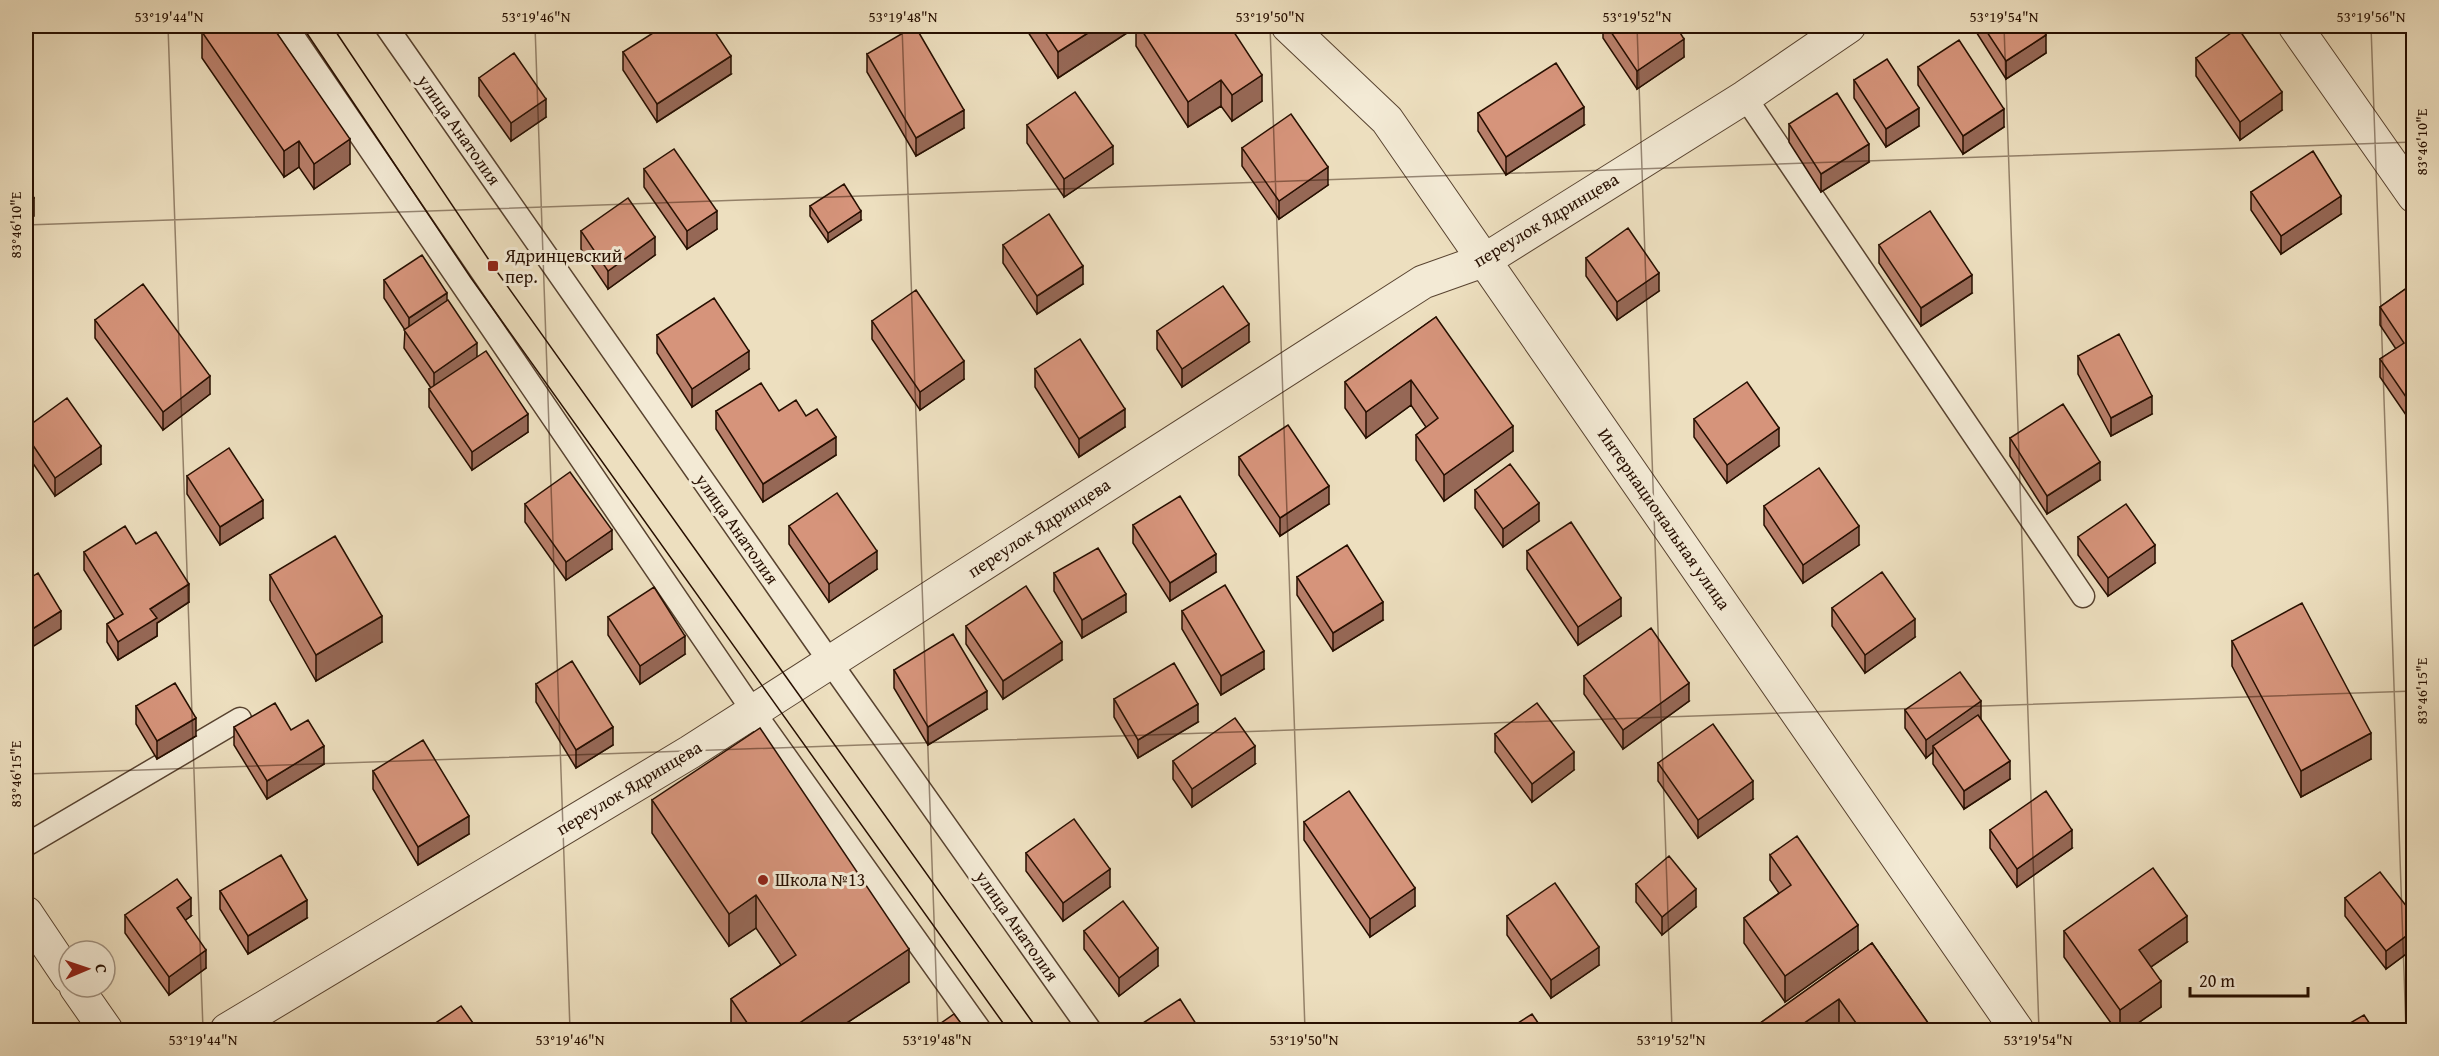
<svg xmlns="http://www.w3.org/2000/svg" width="2439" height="1056" font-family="'Gentium Book Plus',serif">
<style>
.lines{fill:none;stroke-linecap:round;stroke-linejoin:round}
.lane-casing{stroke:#584330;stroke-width:25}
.street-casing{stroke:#584330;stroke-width:35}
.lane{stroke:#f3ead5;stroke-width:22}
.street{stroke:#f3ead5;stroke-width:33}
.tram{stroke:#270f00;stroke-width:1.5}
.wall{fill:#b87f6a;stroke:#270f00;stroke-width:1.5}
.shaded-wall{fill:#966856;stroke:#270f00;stroke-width:1.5}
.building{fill:#d6947b;stroke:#270f00;stroke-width:1.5}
.ticks{fill:none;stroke:#270f00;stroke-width:1.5;stroke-opacity:0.45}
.poi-dot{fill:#8f2418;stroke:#f3ead5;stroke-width:2}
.labels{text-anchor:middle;stroke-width:6;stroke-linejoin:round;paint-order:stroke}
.street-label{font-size:18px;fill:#270f00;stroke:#f3ead5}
.poi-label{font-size:18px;fill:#270f00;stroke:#f3ead5;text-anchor:start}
.neatline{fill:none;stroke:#270f00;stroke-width:2}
.ticks-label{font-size:15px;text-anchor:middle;fill:#270f00}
</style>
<rect width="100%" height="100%" fill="#eddfbf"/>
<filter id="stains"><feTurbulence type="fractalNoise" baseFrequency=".00333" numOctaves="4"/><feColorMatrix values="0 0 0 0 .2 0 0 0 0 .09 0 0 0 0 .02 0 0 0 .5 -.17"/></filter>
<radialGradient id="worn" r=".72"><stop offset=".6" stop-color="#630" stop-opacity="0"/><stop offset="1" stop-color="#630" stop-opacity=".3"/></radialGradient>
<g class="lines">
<g class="lane-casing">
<path id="lane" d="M286,26L753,711L980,1030
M386,26L830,662L1090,1030
M1745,97L2083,596
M26,845L240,719"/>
</g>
<g class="street-casing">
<path id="street" d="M1288,26L1387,120L2017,1030
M2295,26L2414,196
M26,913L69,977
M76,987L106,1030
M227,1030L690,752L1423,282L1485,260L1745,97L1849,26"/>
</g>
<use href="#lane" class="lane"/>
<use href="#street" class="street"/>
<path class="tram" d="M302,26L471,278L1008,1030
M332,26L493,266L1038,1030"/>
</g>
<path class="wall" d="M1024,26H1230L1262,101L1232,121L1221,106L1188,127L1136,46V27L1058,78Z
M1603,26H1676L1684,57L1637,89L1603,38Z
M1973,26H2040L2046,53L2006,79L1973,27Z
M202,32L350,164L314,189L299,167L284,177L202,58Z
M623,52L731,74L657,122L623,70Z
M867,54L964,128L916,156L867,72Z
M2196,58L2282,110L2240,140L2196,76Z
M1918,67L2004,127L1963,154L1918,85Z
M479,78L546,117L511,141L479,96Z
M1854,80L1919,126L1886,147L1854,98Z
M1478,113L1584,125L1506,175L1478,131Z
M1789,124L1869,162L1821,192L1789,142Z
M1027,125L1113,164L1064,197L1027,143Z
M1242,148L1328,185L1279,219L1242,166Z
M644,169L717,229L687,249L644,187Z
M2251,192L2341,214L2281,254L2251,210Z
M810,206L861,220L828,242L810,216Z
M581,231L655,255L608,289L581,249Z
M1003,245L1083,284L1037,314L1003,263Z
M1879,245L1972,293L1921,326L1879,263Z
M1586,258L1659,291L1617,320L1586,276Z
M384,280L447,300L477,357L528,432L472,470L429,407V389L431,388L404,348L405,330L384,298Z
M2414,283V410L2406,415L2380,377V359L2396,349L2380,325V307Z
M1436,317L1513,451L1444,501L1416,460V435L1426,427L1411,405L1366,438L1345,408V382Z
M95,320L210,394L163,430L95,338Z
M872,321L964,379L920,410L872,339Z
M1157,331L1249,342L1182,387L1157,349Z
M657,335L749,369L692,407L657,353Z
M2078,356L2152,414L2111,436L2078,374Z
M1035,369L1125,427L1079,457L1035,387Z
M716,411H779L806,416L836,455L763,502L716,429Z
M1694,419L1779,446L1727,483L1694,437Z
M26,428L101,464L55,496L26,453Z
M2010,438L2100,480L2047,514L2010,456Z
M1239,457L1329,504L1280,536L1239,475Z
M187,476L263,518L220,545L187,494Z
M1475,490L1539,521L1503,547L1475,508Z
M525,504L612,549L566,580L525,522Z
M1764,506L1859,545L1803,583L1764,525Z
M1133,525L1216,572L1170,601L1133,543Z
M789,526L877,569L829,602L789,544Z
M2078,537L2155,563L2108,596L2078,555Z
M136,544L189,602L157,623V636L118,660L107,642V624L115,619L84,570V552Z
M1527,551L1621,616L1578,645L1527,569Z
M1054,573L1126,612L1082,638L1054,591Z
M270,575L382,642L316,681L270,600Z
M1297,577L1383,620L1333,651L1297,595Z
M1832,608L1915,637L1865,673L1832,626Z
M1182,611L1264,669L1221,695L1182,629Z
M608,617L685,654L640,684L608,635Z
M966,626L1062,660L1003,699L966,644Z
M2232,641L2371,759L2301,797L2232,666Z
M894,670L987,709L928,745L894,688Z
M1584,676L1689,701L1623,749L1584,694Z
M536,684L613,745L576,768L536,702Z
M1114,699L1198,722L1138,758L1114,717Z
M136,706L196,736L157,759L136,724Z
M1905,710L2010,779L1964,809L1933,764V752L1926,758L1905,728Z
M234,727L291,730L324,764L267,799L234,745Z
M1495,734L1574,770L1532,802L1495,752Z
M1173,761L1255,764L1192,807L1173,779Z
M1658,763L1753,799L1698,838L1658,781Z
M373,771L469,834L418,865L373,789Z
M652,800L909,982L836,1030H731V999L781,965L756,928L729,946L652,833Z
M1304,822L1415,906L1370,937L1304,840Z
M1990,830L2072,848L2017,887L1990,848Z
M1026,853L1110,887L1063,921L1026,871Z
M1770,855L1858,950L1785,1002L1744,943V918L1779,893L1770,880Z
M1636,884L1696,907L1662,935L1636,902Z
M220,891L307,918L248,954L220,909Z
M2345,898L2414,916V948L2386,969L2345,916Z
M125,915L191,916L185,920L206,968L169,995L125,933Z
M1507,916L1599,965L1551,998L1507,935Z
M1084,931L1158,966L1119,996L1084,949Z
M2064,931L2187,942L2151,967L2161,1007L2128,1030H2116L2064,957Z
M1872,943L1933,1030H1842L1839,1025L1831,1030H1759V1024Z
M1143,1023L1200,1030H1143Z"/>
<path class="shaded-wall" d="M1099,26H1136V27L1058,78V52Z
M2046,35V53L2006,79V61Z
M1684,39V57L1637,89V71Z
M731,56V74L657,122V104Z
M1262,75V101L1232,121V95Z
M1221,80V106L1188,127V102Z
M2282,92V110L2240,140V122Z
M546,99V117L511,141V123Z
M1584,107V125L1506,175V157Z
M1919,108V126L1886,147V129Z
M2004,109V127L1963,154V136Z
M964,110V128L916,156V138Z
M350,139V164L314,189V164Z
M299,141V167L284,177V151Z
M1869,144V162L1821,192V174Z
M1113,146V164L1064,197V179Z
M1328,167V185L1279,219V201Z
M2341,196V214L2281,254V236Z
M34,198V216L26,222V204Z
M717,211V229L687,249V231Z
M861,211V220L828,242V233Z
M655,237V255L608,289V271Z
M1083,266V284L1037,314V296Z
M1659,273V291L1617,320V302Z
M1972,275V293L1921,326V308Z
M447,293V311L409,336V318Z
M1249,324V342L1182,387V369Z
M477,343V361L434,391V373Z
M749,351V369L692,407V389Z
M964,361V379L920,410V392Z
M210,376V394L163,430V412Z
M1411,380V405L1366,438V412Z
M2414,392V410L2406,415V397Z
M2152,396V414L2111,436V418Z
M1125,409V427L1079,457V439Z
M528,414V432L472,470V452Z
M1513,426V451L1444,501V475Z
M1779,428V446L1727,483V465Z
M836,437V455L763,502V484Z
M101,446V464L55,496V478Z
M2100,462V480L2047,514V496Z
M1329,486V504L1280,536V518Z
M263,500V518L220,545V527Z
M1539,503V521L1503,547V529Z
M1859,526V545L1803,583V565Z
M612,530V549L566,580V562Z
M2155,545V563L2108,596V578Z
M877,551V569L829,602V584Z
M1216,554V572L1170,601V583Z
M189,584V602L157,623V636L118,660V642L150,609Z
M1126,594V612L1082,638V620Z
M1621,598V616L1578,645V627Z
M1383,602V620L1333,651V633Z
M61,611V629L26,651V633Z
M382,616V642L316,681V655Z
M1915,619V637L1865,673V655Z
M685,636V654L640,684V666Z
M1062,642V660L1003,699V681Z
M1264,651V669L1221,695V676Z
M1689,683V701L1623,749V730Z
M987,691V709L928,745V727Z
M1981,701V719L1933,746V752L1926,758V740Z
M1198,704V722L1138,758V740Z
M196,718V736L157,759V741Z
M613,727V745L576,768V750Z
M2371,733V759L2301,797V771Z
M324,746V764L267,799V781Z
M1255,746V764L1192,807V789Z
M1574,752V770L1532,802V784Z
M2010,761V779L1964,809V791Z
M1753,781V799L1698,838V820Z
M469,816V834L418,865V847Z
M2072,830V848L2017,887V869Z
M1110,869V887L1063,921V903Z
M1415,888V906L1370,937V919Z
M1696,889V907L1662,935V917Z
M756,895V928L729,946V914Z
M191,898V916L177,926V908Z
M307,900V918L248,954V936Z
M2187,916V942L2139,975V950Z
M1858,925V950L1785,1002V976Z
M2414,930V948L2386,969V951Z
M1599,947V965L1551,998V980Z
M1158,948V966L1119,996V978Z
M909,949V982L836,1030H789Z
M206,950V968L169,995V977Z
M2161,981V1007L2128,1030H2120V1010Z
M1839,999V1025L1831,1030H1794Z"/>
<path class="building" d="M212,26H272L350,139L314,164L299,141L284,151L202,32Z
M664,26H711L731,56L657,104L623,52Z
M915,26L964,110L916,138L867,54Z
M1041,26H1099L1058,52Z
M1139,26H1230L1262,75L1232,95L1221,80L1188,102Z
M1607,26H1676L1684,39L1637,71Z
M1983,26H2040L2046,35L2006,61Z
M2238,28L2282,92L2240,122L2196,58Z
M1959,40L2004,109L1963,136L1918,67Z
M514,53L546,99L511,123L479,78Z
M1887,59L1919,108L1886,129L1854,80Z
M1556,63L1584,107L1506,157L1478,113Z
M1075,92L1113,146L1064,179L1027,125Z
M1837,93L1869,144L1821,174L1789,124Z
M1291,114L1328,167L1279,201L1242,148Z
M674,149L717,211L687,231L644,169Z
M2313,151L2341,196L2281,236L2251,192Z
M844,184L861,211L828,233L810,206Z
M26,186L34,198L26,204Z
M628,198L655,237L608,271L581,231Z
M1930,211L1972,275L1921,308L1879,245Z
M1049,214L1083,266L1037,296L1003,245Z
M1628,228L1659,273L1617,302L1586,258Z
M422,255L447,293L409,318L384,280Z
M2414,283V392L2406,397L2380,359L2404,343L2380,307Z
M143,284L210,376L163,412L95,320Z
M1223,286L1249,324L1182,369L1157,331Z
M916,290L964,361L920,392L872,321Z
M714,298L749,351L692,389L657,335Z
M448,300L477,343L434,373L404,330Z
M1436,317L1513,426L1444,475L1416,435L1438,418L1411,380L1366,412L1345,382Z
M2119,334L2152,396L2111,418L2078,356Z
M1080,339L1125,409L1079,439L1035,369Z
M486,351L528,414L472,452L429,389Z
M1747,382L1779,428L1727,465L1694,419Z
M761,383L779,411L796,400L806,416L817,409L836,437L763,484L716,411Z
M67,398L101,446L55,478L26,435V428Z
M2063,404L2100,462L2047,496L2010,438Z
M1288,425L1329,486L1280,518L1239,457Z
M229,448L263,500L220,527L187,476Z
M1510,464L1539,503L1503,529L1475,490Z
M1819,468L1859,526L1803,565L1764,506Z
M570,472L612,530L566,562L525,504Z
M837,493L877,551L829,584L789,526Z
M1180,496L1216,554L1170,583L1133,525Z
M2126,504L2155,545L2108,578L2078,537Z
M1571,522L1621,598L1578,627L1527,551Z
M125,526L136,544L156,532L189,584L150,609L157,618L118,642L107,624L123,614L84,552Z
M335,536L382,616L316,655L270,575Z
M1347,545L1383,602L1333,633L1297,577Z
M1098,548L1126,594L1082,620L1054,573Z
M1882,572L1915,619L1865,655L1832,608Z
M38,573L61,611L26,633V581Z
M1225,585L1264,651L1221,676L1182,611Z
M1026,586L1062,642L1003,681L966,626Z
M654,587L685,636L640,666L608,617Z
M2302,603L2371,733L2301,771L2232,641Z
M1651,628L1689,683L1623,730L1584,676Z
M953,634L987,691L928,727L894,670Z
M572,661L613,727L576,750L536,684Z
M1174,663L1198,704L1138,740L1114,699Z
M1960,672L1981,701L1926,740L1905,710Z
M175,683L196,718L157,741L136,706Z
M275,703L291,730L308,720L324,746L267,781L234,727Z
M1537,703L1574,752L1532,784L1495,734Z
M1978,715L2010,761L1964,791L1933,746Z
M1235,718L1255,746L1192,789L1173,761Z
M1713,724L1753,781L1698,820L1658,763Z
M760,728L909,949L789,1030H752L731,999L796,955L756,895L729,914L652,800Z
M423,740L469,816L418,847L373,771Z
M1349,791L1415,888L1370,919L1304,822Z
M2046,791L2072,830L2017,869L1990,830Z
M1074,819L1110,869L1063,903L1026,853Z
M1797,836L1858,925L1785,976L1744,918L1791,885L1770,855Z
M281,855L307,900L248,936L220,891Z
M1669,856L1696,889L1662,917L1636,884Z
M2153,868L2187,916L2139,950L2161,981L2120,1010L2064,931Z
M2380,872L2414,916V930L2386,951L2345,898Z
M177,879L191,898L177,908L206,950L169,977L125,915Z
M1555,883L1599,947L1551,980L1507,916Z
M1123,901L1158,948L1119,978L1084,931Z
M1872,943L1933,1030H1861L1839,999L1794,1030H1763L1759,1024Z
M1180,999L1200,1030H1148L1143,1023Z
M461,1006L478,1030H434L431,1026Z
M954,1014L966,1030H931Z
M1532,1014L1543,1030H1507Z
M2364,1015L2374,1030H2338Z"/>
<path class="ticks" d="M168,26L203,1030M535,26L570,1030M902,26L938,1030M1270,26L1305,1030M1637,26L1672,1030M2004,26L2039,1030M2371,26L2406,1030M26,225L2414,142M26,774L2414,691"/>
<g class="poi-dot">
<rect x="487" y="260" width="12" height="12" rx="3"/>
<circle cx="763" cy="880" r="6"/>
</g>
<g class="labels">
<g class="street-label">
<text transform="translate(459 130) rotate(55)" y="6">улица Анатолия</text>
<text transform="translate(1546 220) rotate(-31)" y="6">переулок Ядринцева</text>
<text transform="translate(1664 519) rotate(55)" y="6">Интернациональная улица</text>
<text transform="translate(1039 528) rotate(-33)" y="6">переулок Ядринцева</text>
<text transform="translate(737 529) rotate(55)" y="6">улица Анатолия</text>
<text transform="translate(629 788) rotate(-31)" y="6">переулок Ядринцева</text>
<text transform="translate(1017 926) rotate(55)" y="6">улица Анатолия</text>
</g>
<g class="poi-label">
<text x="505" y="262">Ядринцевский<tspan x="505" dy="21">пер.</tspan></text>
<text x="775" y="886">Школа №13</text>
</g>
</g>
<rect width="2439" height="1056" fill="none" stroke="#eddfbf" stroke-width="66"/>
<g transform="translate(87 969) rotate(88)"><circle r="28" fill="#f3ead5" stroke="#a19280" stroke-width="1.5"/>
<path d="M0-4.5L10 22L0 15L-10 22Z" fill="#8f2418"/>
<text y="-9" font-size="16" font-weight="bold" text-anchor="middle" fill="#270f00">С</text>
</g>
<path d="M2190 987v9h118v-9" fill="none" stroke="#270f00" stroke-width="3"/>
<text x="2199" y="987" font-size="18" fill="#270f00" stroke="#f3ead5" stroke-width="4.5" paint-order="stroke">20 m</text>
<rect x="33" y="33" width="2373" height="990" class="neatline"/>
<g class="ticks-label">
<text x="169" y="22">53°19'44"N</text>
<text x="536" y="22">53°19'46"N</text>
<text x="903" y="22">53°19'48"N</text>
<text x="1270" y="22">53°19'50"N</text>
<text x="1637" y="22">53°19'52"N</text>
<text x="2004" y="22">53°19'54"N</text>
<text x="2371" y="22">53°19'56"N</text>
<text transform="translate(2422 142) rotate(-90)" y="5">83°46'10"E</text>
<text transform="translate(16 225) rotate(-90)" y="5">83°46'10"E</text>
<text transform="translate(2422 691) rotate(-90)" y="5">83°46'15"E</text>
<text transform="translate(16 774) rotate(-90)" y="5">83°46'15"E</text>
<text x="203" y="1045">53°19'44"N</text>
<text x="570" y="1045">53°19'46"N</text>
<text x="937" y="1045">53°19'48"N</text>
<text x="1304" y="1045">53°19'50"N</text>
<text x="1671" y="1045">53°19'52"N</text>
<text x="2038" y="1045">53°19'54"N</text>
</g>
<rect width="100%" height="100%" filter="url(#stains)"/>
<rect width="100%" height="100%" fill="url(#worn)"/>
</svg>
